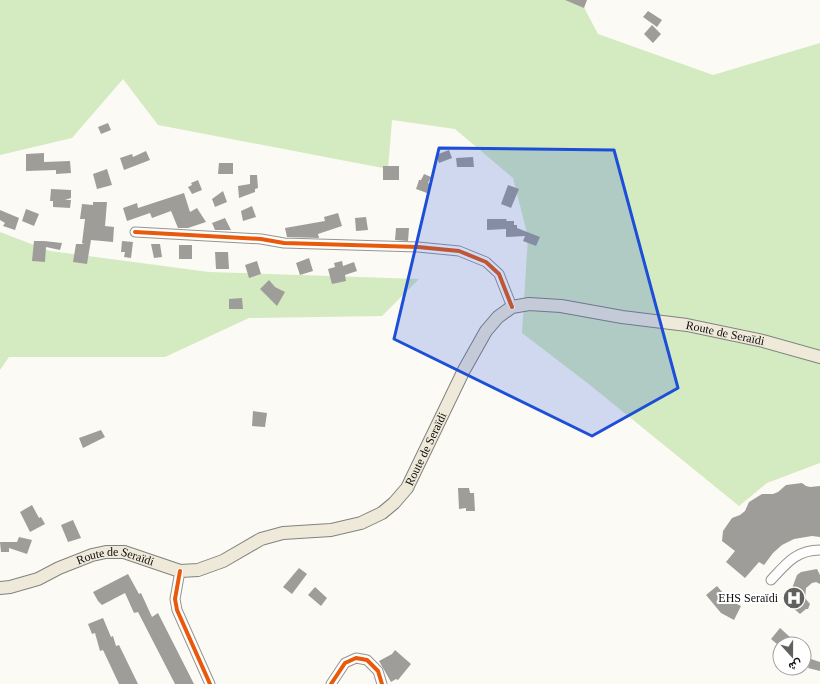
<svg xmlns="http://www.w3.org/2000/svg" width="820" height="684" font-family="'Times New Roman',Vazirmatn,serif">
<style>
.forest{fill:#d4eac0}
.building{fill:#9f9d99}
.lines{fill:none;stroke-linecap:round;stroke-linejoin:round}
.minor-casing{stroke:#959492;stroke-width:11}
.major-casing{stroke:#82827f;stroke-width:14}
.minor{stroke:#fffefd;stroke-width:9}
.major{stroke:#eee9d9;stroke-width:12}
.cycleway-casing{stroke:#fff;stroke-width:6}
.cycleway{stroke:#e8590c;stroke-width:4}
.marked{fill:#1d4ed8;fill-opacity:0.2;stroke:#1d4ed8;stroke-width:3;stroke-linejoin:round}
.labels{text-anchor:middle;stroke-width:4;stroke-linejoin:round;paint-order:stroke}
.street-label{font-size:12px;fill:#0e0e0e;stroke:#fff}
.poi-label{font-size:12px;fill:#0e0e0e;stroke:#fff;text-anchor:end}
</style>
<rect width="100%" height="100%" fill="#fcfaf4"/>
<path class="forest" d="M0,0H580L598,34L713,75L820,43V463L767,483L739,506L590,385L522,333L528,237L513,178L455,129L392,120L388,169L158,125L123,79L72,138L0,155Z
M0,232L50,251L209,272L419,279L382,316L249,318L165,357H9L0,370Z"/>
<path class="building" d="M565,0H587L584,8Z
M648,11L662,20L657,27L643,17Z
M652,25L661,34L653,43L644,34Z
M108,123L111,130L101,134L98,127Z
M449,150L452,158L439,163L436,155Z
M146,151L150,160L124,170L120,158L132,154L133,157Z
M44,153V162L70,161L71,173L56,174V170L26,171V154Z
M473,157L474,167H457L456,158Z
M219,163H233V174H218Z
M383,166H399V180H383Z
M107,169L112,185L97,189L93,174Z
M424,174L431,177L428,183L430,184L427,193L416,189L419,180H421Z
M250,175H257L258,188L255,189V192L239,198L238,186L250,184Z
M198,180L202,190L192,194L188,187L192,185L191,183Z
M508,185L519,189L511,208L501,204Z
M51,189L71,190V198L65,200H71L70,208L53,207V201H50Z
M223,191L227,202L215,207L212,199Z
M184,193L190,212L197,208L206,222L188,228H178L171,211L152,218L150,213L127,221L123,208L137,203L138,208Z
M93,202H107L105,226L114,227L113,242L91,240L87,264L73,262L76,244H84L82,243L85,219H80L82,204L93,205Z
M252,206L256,217L243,221L241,211Z
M26,209L39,214L34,226L22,221Z
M0,210L19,218L15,230L3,226L5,223L0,220Z
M338,213L342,226L318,234L319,238L287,237L285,228L325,221L324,217Z
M366,217L368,230L356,231L355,218Z
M225,218L231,230H215L212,223Z
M487,219H507L506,221H514V225H517V228L540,237L536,246L523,241L525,236L506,237V229L487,230Z
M396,228H409L408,241L395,240Z
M34,241H44L62,243L60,250L46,247L45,262L32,261Z
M122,241L133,242L131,258L124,257L125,252H121Z
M151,244H160L162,257L154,258Z
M179,245H192V259H179Z
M215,252H228L229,269H216Z
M309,258L313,271L300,275L296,263Z
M257,261L261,274L249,278L245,265Z
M342,261L343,266L354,262L357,271L345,275L346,281L332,284L328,269L335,267L334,263Z
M269,280L275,287L285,292L277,306L260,289Z
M242,298L243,309H229V299Z
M253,411L267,413L265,427L252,426Z
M101,430L105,437L83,448L79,438Z
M802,483L806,486L810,487L820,486V537L812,536L794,539L782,545L773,553L764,565L759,562L745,578L726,562L735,551L722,541L723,531L732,518L740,515L745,511L749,502L762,494H773L778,492L786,485Z
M458,488H469L470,493H474L475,511H466V508L459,509Z
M32,505L39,518L41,517L45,524L30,532L20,512Z
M73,520L81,538L68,542L61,525Z
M19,537L32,540L27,554L9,548V552H1L0,542H17Z
M299,568L307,574L292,594L283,587Z
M817,569L820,575V584L816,582L812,583L806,588L805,598L810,604L808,609H806L800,614L792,607L797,600L795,593L791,591L797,575L801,572Z
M128,574L139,594L141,593L152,617L158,613L194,684H175L138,612L134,613L125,593L102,605L98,601L93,592Z
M717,586L729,600L741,606L734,620L721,613L706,595Z
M315,587L327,598L321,606L308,595Z
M103,618L111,637L113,636L116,646L119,645L138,684H119L103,650L100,651L95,633L92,634L88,624Z
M780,628L791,638L790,640L796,644H777L771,639Z
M395,650L411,664L398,680L396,679L391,682L379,661L392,654Z
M811,659L820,662V671L808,668Z"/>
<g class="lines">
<g class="minor-casing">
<path id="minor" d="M135,232L261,239L284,243L418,247L459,251L486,262L499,274L512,307
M180,571L175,599L177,610L210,684
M771,580C786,564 796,550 820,550
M331,684L345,663L356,658L367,660L378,671L382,684"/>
</g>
<g class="major-casing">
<g id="major">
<path id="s1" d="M0,588L10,587L38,579L59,568L92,555L106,552H124L180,571L198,570L223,561L261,539L283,533L331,530L361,523L382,513L394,503L407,488L464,370L486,331L498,317L512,307L529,304L561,306L622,317L687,325L763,341L820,357"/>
</g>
</g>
<use href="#minor" class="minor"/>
<use href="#major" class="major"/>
<g class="cycleway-casing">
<path id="cycleway" d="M135,232L261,239L284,243L418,247L459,251L486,262L499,274L512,307
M180,571L175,599L177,610L210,684
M331,684L345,663L356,658L367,660L378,671L382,684"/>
</g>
<use href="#cycleway" class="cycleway"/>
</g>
<path class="marked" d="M439,148L614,150L678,388L592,436L394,339Z"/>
<defs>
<g id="hospital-disc" transform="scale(1.15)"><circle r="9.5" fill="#61615e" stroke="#fff"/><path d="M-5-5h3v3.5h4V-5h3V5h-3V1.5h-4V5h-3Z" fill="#fff"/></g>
</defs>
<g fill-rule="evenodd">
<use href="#hospital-disc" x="794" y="598"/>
</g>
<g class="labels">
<g class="street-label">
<text dy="4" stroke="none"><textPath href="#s1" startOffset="866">Route de Seraïdi</textPath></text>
<text dy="4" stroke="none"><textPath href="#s1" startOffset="482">Route de Seraïdi</textPath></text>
<text dy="4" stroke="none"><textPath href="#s1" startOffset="122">Route de Seraïdi</textPath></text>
</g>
<g class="poi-label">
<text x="778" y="602">EHS Seraïdi</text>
</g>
</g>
<g transform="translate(792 656) rotate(159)"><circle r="19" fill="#ffffff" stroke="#9f9f9f"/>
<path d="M0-3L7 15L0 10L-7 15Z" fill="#61615e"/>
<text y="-6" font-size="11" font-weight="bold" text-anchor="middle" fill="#0e0e0e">ش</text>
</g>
</svg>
